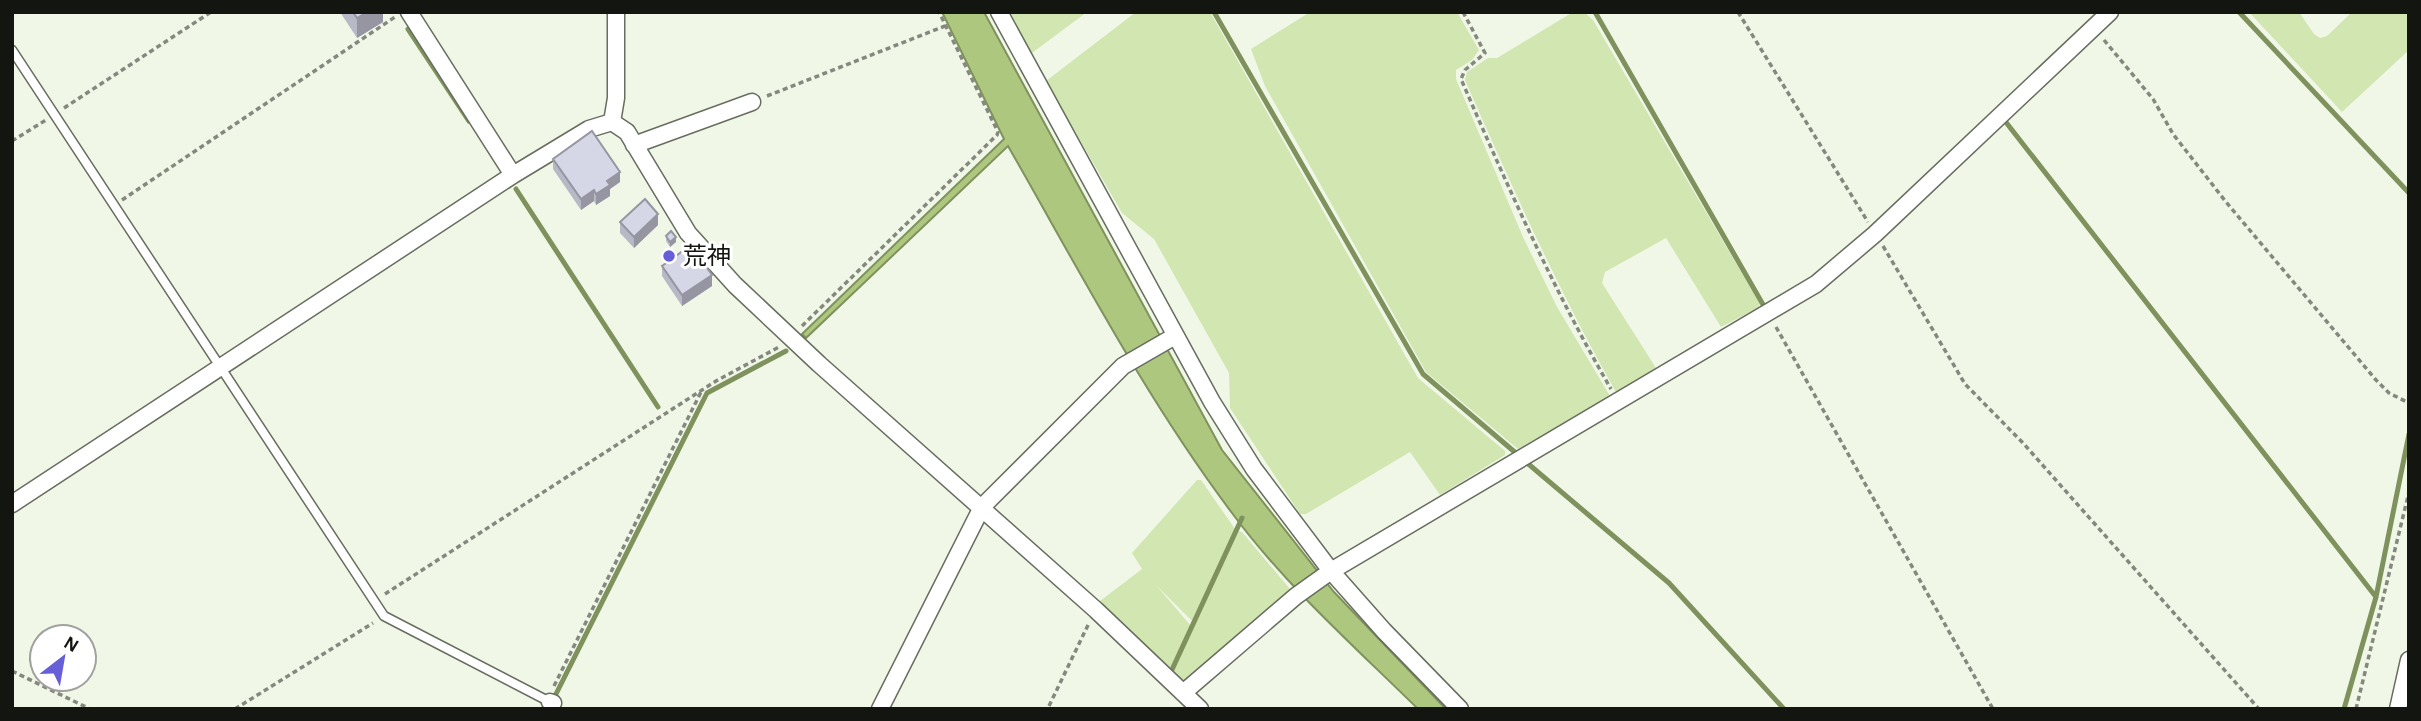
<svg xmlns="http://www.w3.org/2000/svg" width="2421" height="721" font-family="'Alegreya Sans','Noto Sans JP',sans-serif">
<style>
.green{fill:#d2e6b2}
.water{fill:#adc77e;stroke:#7f925d;stroke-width:2}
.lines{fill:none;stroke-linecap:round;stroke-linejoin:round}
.stream{stroke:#7f925d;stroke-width:5}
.service-casing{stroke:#676d5f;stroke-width:11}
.minor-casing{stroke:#676d5f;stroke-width:19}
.path{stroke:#84887e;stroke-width:3.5;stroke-dasharray:5 3.5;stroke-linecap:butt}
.service{stroke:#fff;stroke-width:8}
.minor{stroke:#fff;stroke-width:16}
.wall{fill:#b7b9c7}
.shaded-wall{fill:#9596a2}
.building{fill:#d5d7e7;stroke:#9596a2;stroke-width:2}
.poi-dot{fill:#675fd8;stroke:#fff;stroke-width:2.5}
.labels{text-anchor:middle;stroke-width:6;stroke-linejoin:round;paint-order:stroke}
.poi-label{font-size:24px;fill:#131510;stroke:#fff;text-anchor:start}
</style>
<rect width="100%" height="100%" fill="#f1f7e7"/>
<path class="green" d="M1008,12H1087L1032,53Z
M1136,12H1210L1418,378L1505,451V455L1440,495L1410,452L1306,514H1300L1230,408L1229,373L1154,239L1122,213L1046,81Z
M1310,12H1457L1479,50L1472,60L1456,70V79L1523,237L1557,307L1610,396L1607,400L1518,449L1426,372L1265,86L1251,49Z
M1573,12H1584L1593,20L1760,304L1758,308L1721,327L1666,238L1605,272L1602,283L1656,368L1617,394C1559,292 1512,187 1465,80L1467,72L1488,58H1497Z
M2249,12H2299L2314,34L2320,38L2327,36L2352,12H2409V50L2342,112Z
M1197,480H1201L1235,529L1192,621L1156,585L1191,626L1170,670H1166L1100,606V601L1142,569L1132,553Z
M1238,531L1242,532L1290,589L1288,595L1186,685L1173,673Z"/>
<path class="water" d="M942,12H984L1222,450L1334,592L1446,709H1418C1354,646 1285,585 1232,513C1146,399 1079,270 1008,146L806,338L802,334L1004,139Z"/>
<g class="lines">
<path class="stream" d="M1214,12L1423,374L1517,454
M1595,12L1765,308
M2239,12L2409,193
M408,29L469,121
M2005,121L2376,597
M516,189L658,407
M1526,462L1669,583L1784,709
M1170,674L1242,518
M553,700L707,393L786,351
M2344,709L2376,597L2409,434"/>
<g class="service-casing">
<path id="service" d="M12,50L384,616L550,702"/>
</g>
<g class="minor-casing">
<path id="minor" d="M409,12L513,175
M999,12L1212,402L1254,469L1331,571L1384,631L1460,709
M612,122L616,98V12
M634,145L752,102
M12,504L513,175L589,129L612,122L627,132L688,233L735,285L819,364L1096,610L1200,709
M1183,693L1296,596L1331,571L1816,284L1875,234L2110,12
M550,702L553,703
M880,709L982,507L1123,366L1175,336
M2398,709L2409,660"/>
</g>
<path class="path" d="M1463,12L1485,53L1465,70L1461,79C1507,185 1553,289 1611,389
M1738,12L1868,222
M2104,40L2153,99L2173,134L2226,202L2376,380L2389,393L2409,403
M767,96L945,26
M64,108L211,12
M12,141L46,120
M122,200L395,17
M1883,246L1965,384L2023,443L2259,709
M802,326L997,135L998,132L939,12
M1776,327L1993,709
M385,594L716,381L779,347
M12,671L90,709
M554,686L701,392
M1049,706L1089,623
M235,709L373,623
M2356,709L2409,492"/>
<use href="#service" class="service"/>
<use href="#minor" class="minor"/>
</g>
<path class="wall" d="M340,12H383V22L357,38Z
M553,159L620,182L610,189V196L596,205L594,201L581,210L553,169Z
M620,222L658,225L634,248L620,233Z
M666,236L676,242L670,247L666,241Z
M662,266L712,286L682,306L662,276Z"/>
<path class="shaded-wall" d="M367,12H383V22L357,38V18Z
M620,172V182L610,189V196L596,205V194L607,181Z
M594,190V201L581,210V199Z
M658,214V225L634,248V237Z
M676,237V242L670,247V242Z
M712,275V286L682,306V295Z"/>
<path class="building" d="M353,12H367L357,18Z
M592,131L620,172L607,181L610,185L596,194L594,190L581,199L553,159Z
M645,199L658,214L634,237L620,222Z
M671,231L676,237L670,242L666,236Z
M691,245L712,275L682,295L662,266Z"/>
<circle class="poi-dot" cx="669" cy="256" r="7"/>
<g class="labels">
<g class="poi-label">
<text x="683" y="264">荒神</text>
</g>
</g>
<rect width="2421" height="721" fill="none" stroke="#131510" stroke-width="28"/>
<g transform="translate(63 658) rotate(31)"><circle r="33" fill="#ffffff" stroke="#a1a19f" stroke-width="2"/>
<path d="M0-5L12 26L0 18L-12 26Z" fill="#675fd8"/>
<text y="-10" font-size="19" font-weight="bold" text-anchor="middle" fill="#131510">N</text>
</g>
</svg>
